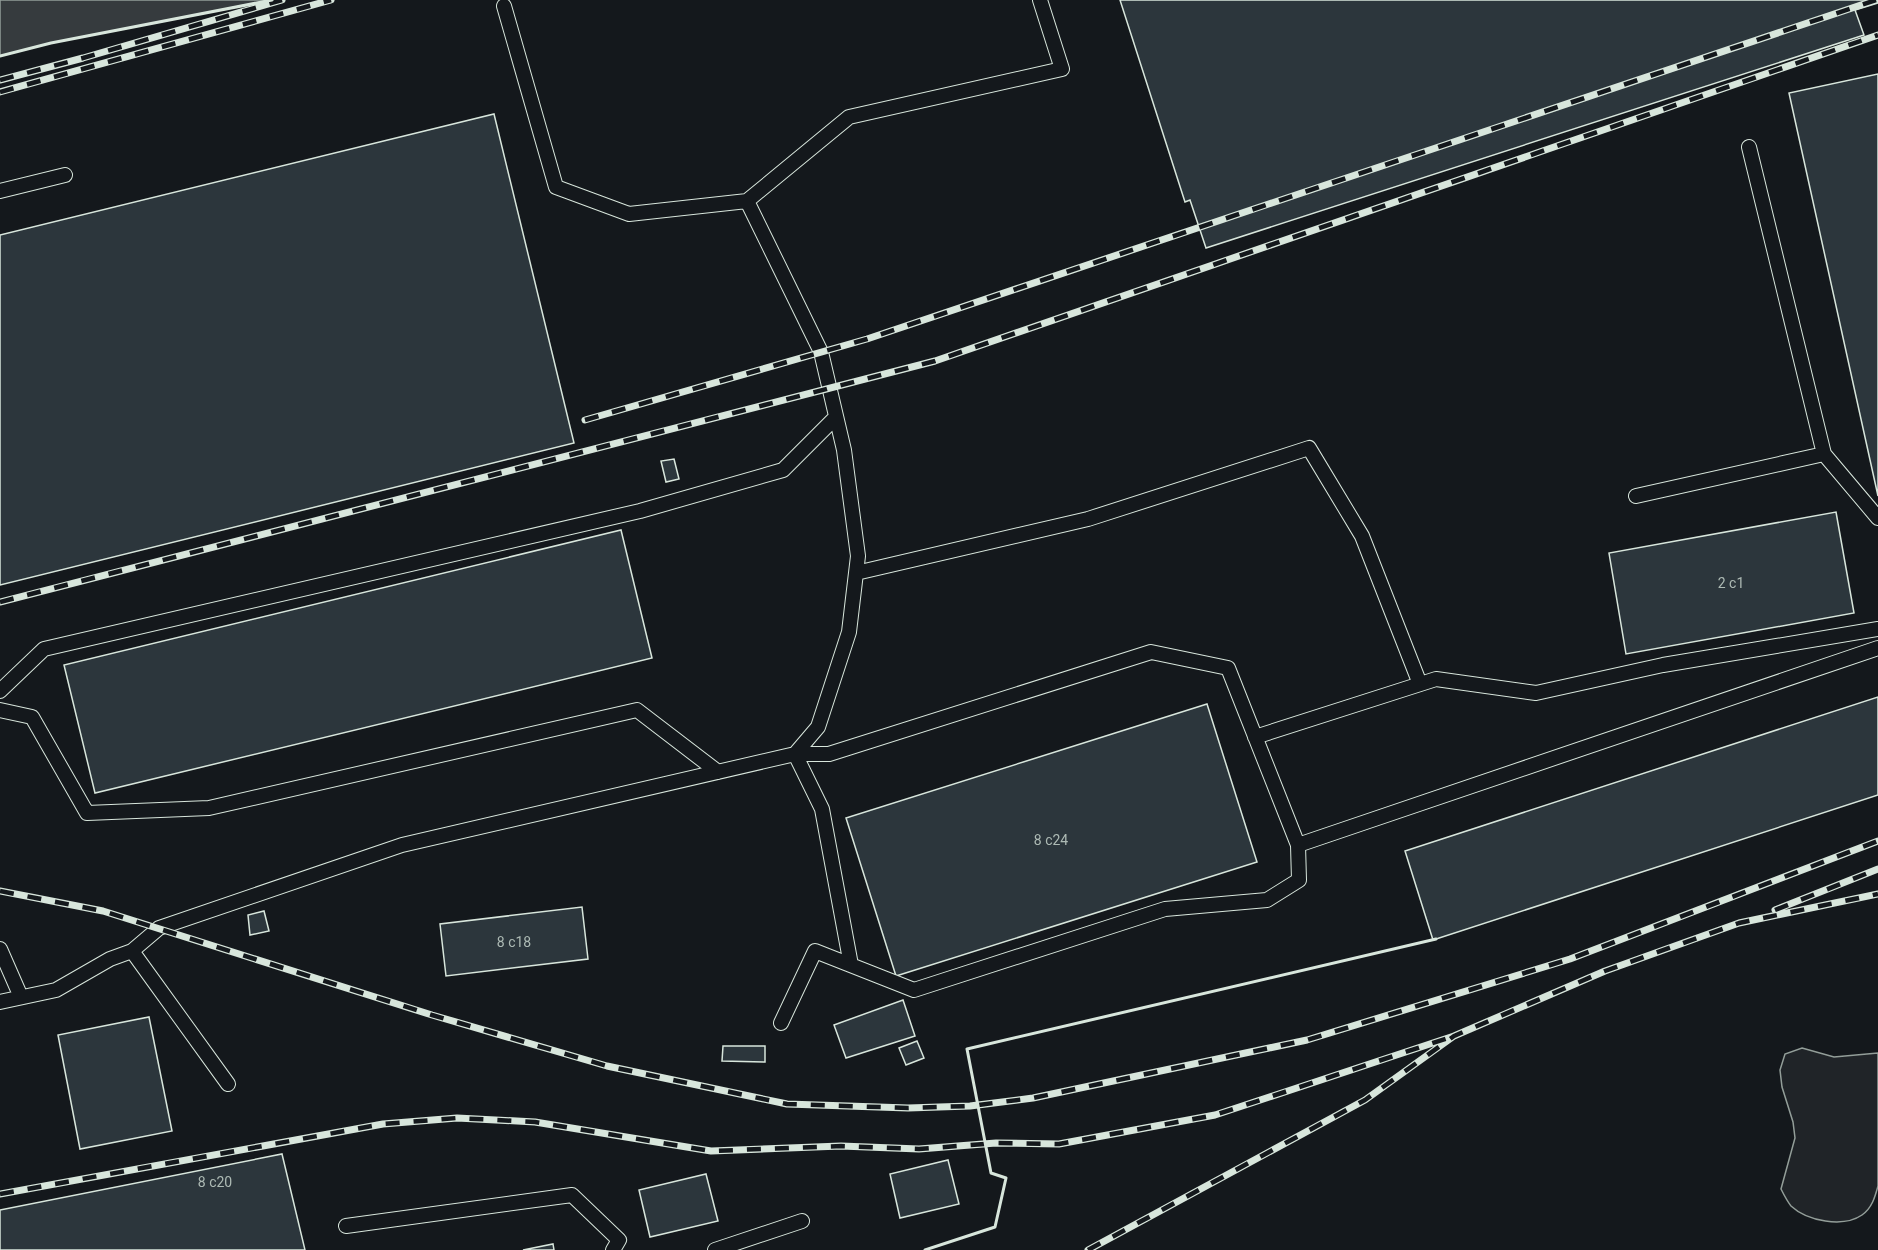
<svg xmlns="http://www.w3.org/2000/svg" width="1878" height="1250" font-family="Roboto,sans-serif">
<style>
.green{fill:#202428;stroke:#939e99;stroke-width:1.5}
.water{fill:#363b3e;stroke:#939e99;stroke-width:1.5}
.building{fill:#2c363c;stroke:#d8e6dc;stroke-width:1.5}
.lines{fill:none;stroke-linecap:round;stroke-linejoin:round}
.service-casing{stroke:#d8e6dc;stroke-width:16}
.service{stroke:#14181c;stroke-width:14}
.rail-casing{stroke:#d8e6dc;stroke-width:7}
.rail{stroke:#14181c;stroke-width:4.5;stroke-dasharray:14;stroke-linecap:butt}
.wall{stroke:#d8e6dc;stroke-width:3}
.labels{text-anchor:middle;stroke-width:4.5;stroke-linejoin:round;paint-order:stroke}
.number-label{font-size:14px;fill:#adbab4}
</style>
<rect width="100%" height="100%" fill="#14181c"/>
<path class="green" d="M1802,1048L1834,1057L1878,1053V1186C1875,1197 1872,1208 1862,1215C1843,1228 1807,1221 1791,1206C1787,1201 1784,1195 1781,1189L1795,1138L1793,1122L1782,1087L1780,1070L1785,1054Z"/>
<path class="water" d="M0,0H272L51,43L0,56Z"/>
<path class="building" d="M1120,0H1878V3L1855,10L1864,35L1206,248L1190,200L1185,202Z
M1878,74V496L1789,93Z
M494,114L574,443L0,585V235Z
M674,459L679,479L666,482L661,461Z
M1836,512L1854,613L1626,654L1609,553Z
M621,530L652,658L95,793L64,665Z
M1878,697V795L1433,940L1405,851Z
M1207,704L1257,862L896,976L846,818Z
M582,907L588,959L446,976L440,924Z
M264,911L269,931L250,935L248,915Z
M903,1000L915,1036L846,1058L834,1025Z
M149,1017L172,1131L80,1149L58,1035Z
M917,1041L924,1058L906,1065L899,1048Z
M723,1046H765V1062L722,1061Z
M282,1154L305,1250H0V1210Z
M948,1160L959,1204L900,1218L890,1174Z
M706,1174L718,1221L650,1237L639,1190Z
M553,1244L554,1250H523Z"/>
<g class="lines">
<g class="service-casing">
<path id="service" d="M504,6L556,187L629,214L747,201L849,117L1062,69L1040,0
M0,191L65,175
M1824,454L1878,518
M1636,496L1824,454L1749,147
M856,573L1088,519L1309,448L1362,536L1420,684
M0,691L44,649L640,511L783,470L836,417
M0,710L32,717L87,813L209,808L637,710L718,772
M1255,737L1436,679L1536,693L1663,665L1878,629
M1298,845L1878,648
M0,949L21,997
M132,951L228,1084
M0,1002L56,990L110,959L132,951L159,928L402,845L795,754L818,727L849,632L858,556L844,450L821,352L747,201
M781,1023L815,951L914,990L1165,909L1267,900L1299,880L1298,845L1228,668L1151,652L829,754H795L822,809L851,965
M346,1226L572,1195L619,1240L613,1250
M715,1250L802,1221"/>
</g>
<use href="#service" class="service"/>
<g class="rail-casing">
<path id="rail" d="M0,80L83,58L282,0
M0,92L331,0
M585,420L867,339L1876,0
M0,602L935,361L1878,35
M0,891L103,911L432,1015L607,1066L787,1104L908,1108L970,1106L1033,1098L1307,1040L1570,959L1878,841
M1775,910L1878,869
M0,1194L383,1124L457,1118L535,1122L711,1151L841,1146L919,1149L996,1143L1059,1144L1215,1115L1454,1036
M1088,1250L1365,1100L1454,1036L1605,971L1739,923L1878,894"/>
</g>
<use href="#rail" class="rail"/>
<path class="wall" d="M0,56L51,43L272,0
M925,1250L995,1227L1006,1178L991,1173L967,1049L1436,939"/>
</g>
<g class="labels">
<g class="number-label">
<text x="1731" y="588">2 с1</text>
<text x="1051" y="845">8 с24</text>
<text x="514" y="947">8 с18</text>
<text x="215" y="1187">8 с20</text>
</g>
</g>
</svg>
